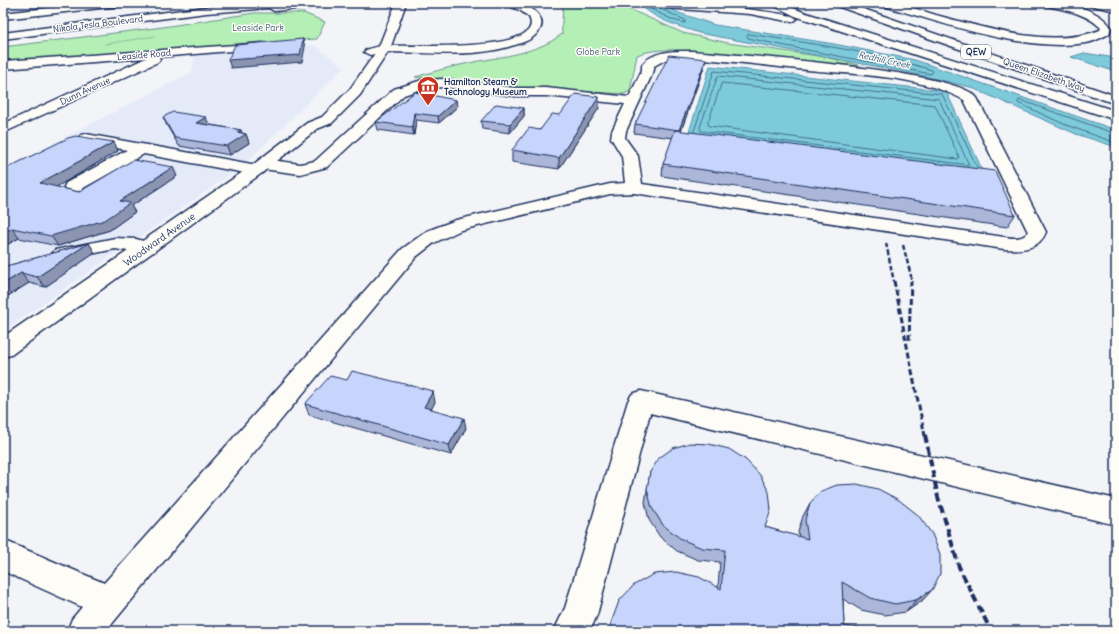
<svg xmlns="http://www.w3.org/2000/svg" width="1119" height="634" font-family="Delius,sans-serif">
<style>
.built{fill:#e5eaf9}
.green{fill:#b4efb5;stroke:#688f8a}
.water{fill:#7dcbda;stroke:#568da8}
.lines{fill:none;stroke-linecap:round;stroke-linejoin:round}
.shore{stroke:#426d90;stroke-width:1}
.minor-casing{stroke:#1b2f5e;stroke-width:3}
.major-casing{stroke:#1b2f5e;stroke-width:3}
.highway-casing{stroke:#1b2f5e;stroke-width:3}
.path{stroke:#1b2f5e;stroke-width:1;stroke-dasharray:0.5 1.5;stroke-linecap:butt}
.minor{fill:#fdfcf7;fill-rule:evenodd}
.major{fill:#fdfcf7;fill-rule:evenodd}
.highway{fill:#fdfcf7;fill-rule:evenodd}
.rail-far2{stroke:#1b2f5e;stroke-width:2.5;stroke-dasharray:5 2.5;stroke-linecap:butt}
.rail-far1{stroke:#1b2f5e;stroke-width:3;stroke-dasharray:6 3;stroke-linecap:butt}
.rail{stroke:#1b2f5e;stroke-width:4;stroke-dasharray:8 4;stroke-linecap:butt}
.wall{fill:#abb6d8;stroke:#1b2f5e}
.shaded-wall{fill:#8b94b0;stroke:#1b2f5e}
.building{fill:#c7d4fb;stroke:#1b2f5e}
.labels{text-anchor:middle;stroke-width:3;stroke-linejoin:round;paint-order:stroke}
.far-street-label{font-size:9px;fill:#1b2f5e;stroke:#fdfcf7}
.far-park-label{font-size:9px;fill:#415f74;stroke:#fdfcf7}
.shield{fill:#fdfcf7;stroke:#5f6c8c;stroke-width:1}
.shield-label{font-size:9px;font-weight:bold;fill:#1b2f5e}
.far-water-label{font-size:9px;font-style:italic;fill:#385e83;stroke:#fdfcf7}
.far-poi-label{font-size:9px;font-weight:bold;fill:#1b2f5e;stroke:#fdfcf7;text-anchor:start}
.street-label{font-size:10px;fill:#1b2f5e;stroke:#fdfcf7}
</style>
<rect width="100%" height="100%" fill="#f2f4f8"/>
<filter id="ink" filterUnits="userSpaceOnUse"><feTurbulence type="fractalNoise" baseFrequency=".025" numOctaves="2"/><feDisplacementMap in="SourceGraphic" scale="8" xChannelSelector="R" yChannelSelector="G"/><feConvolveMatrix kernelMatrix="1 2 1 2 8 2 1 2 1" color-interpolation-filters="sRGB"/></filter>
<g filter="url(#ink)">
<path class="built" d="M3,3H77L3,12Z
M314,45L344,67L244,165L3,331V169L192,72L195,53Z"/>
<path class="green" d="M569,3L620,5L683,33L728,43L825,57L859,65L861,67C812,62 763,57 713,53C689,51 661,46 637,55L630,91L624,94L512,87L415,77C430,73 445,68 460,65C493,57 534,56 562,34C561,24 563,15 563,5Z
M254,13H304L325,22L317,39L3,62V47L163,27Z"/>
<path class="water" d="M638,3H661L679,13L715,25L834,44L915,60L1116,130V147L1076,134L970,87L911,73L699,33C675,25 656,20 638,3Z
M1084,53L1116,58V72L1071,57Z
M710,66L946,91L986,178L687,138Z"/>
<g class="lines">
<path class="shore" d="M649,8L673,20L685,23V20L661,9
M749,34C811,44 872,51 932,70L933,72L931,74L771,43L748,38L747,36Z
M718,76L939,99L969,165L701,131L700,128Z
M722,83L935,105L959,157L957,159L709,126L708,123Z
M694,131L714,71L942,94L977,167
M1116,134L1020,100L1018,101V103L1066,125L1116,143"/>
<g class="minor-casing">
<path id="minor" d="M93,3H124L119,6L3,19V13Z
M1087,3L1116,5V11L1089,5Z
M263,43L269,46L267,48L159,57L160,59L158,62L3,133V124L146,58L3,69V61Z
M692,51C735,55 958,70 977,98L1046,232C1039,250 1021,250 1004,249L634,193L610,194L461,230L434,243L416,257L106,631H67L72,619L82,607L3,571V540L104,583L402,249L427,231L456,220L610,184L625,183L622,156L611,138L612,131L625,104L546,96H515L444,87L424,88L404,95L327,167L300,174L263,169L262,173L256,175L144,154L78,191L72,192L66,191L64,187L66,183L127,150L81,141L79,138L81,135L86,134L257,165L258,161L264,159L300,164L315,161L394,89L422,80L444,79L515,88H546L629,97L642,70V65C653,50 675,51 692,51ZM680,58C720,59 759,65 798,69C851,75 917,74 964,100L1028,232C1023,240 1012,238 1004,237L642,184L638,156L625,138L626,131L654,70V66L665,60Z
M115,238L136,239L154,244L157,248L154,252L147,254L115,249L62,260L55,258L52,254L55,250Z
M641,391L1116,499V525L650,413L597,615L590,631H554L565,608L628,401L632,394Z"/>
</g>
<g class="major-casing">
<path id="major" d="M396,3H406L390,49L360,95L332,123L317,129L262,173L11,355L3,357V337L250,167L307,123L322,117L350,89L378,49Z"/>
</g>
<g class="highway-casing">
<path id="highway" d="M254,3H333L328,6L274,11L269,8L206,13L3,39V33L206,7Z
M503,3C508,3 514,2 518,3C531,5 549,19 538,32C532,41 518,44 508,47C469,58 424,52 384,52L370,55L364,52L366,50C372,48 378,46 384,46C400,44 549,55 529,17L521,11Z
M631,3C686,3 739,6 792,16L797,19L792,22L750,14L636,6Z
M769,3H782L803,12L1116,111V120L795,16Z
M832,3H846L1116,96V104L834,5Z
M879,3C899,3 917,9 936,15C985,28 1051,49 1100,30L1101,28C1085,12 1063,10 1043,5L1041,3C1065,3 1096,6 1111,27L1109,34C1102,37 1094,42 1086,43C1025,53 940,22 881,5Z"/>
</g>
<path class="path" d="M105,44L156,36"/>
<use href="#minor" class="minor"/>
<use href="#major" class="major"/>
<use href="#highway" class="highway"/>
<path class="rail-far2" d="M886,243L894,282
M903,245L911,276V282"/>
<path class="rail-far1" d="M894,281L925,436
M909,340L911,281"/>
<path class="rail" d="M925,435L938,497L959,567L991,631"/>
</g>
<path class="wall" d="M704,67L681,131L1015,215L1007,227L662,176L663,164L673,138L634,133L635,124Z
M456,100L457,107L439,123L416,120L414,135L378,130L376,122Z
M524,108V116L510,133L482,129L481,121Z
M599,108L559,169L512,162V150L560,115Z
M163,117L241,130L242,133L246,134L249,143L230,155L179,146L167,126Z
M114,142L118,151L56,187L79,192L177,176L131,206L135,212L110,230L58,246L19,238L3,247V170Z
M89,243L95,253L45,287L29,283L3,299V267Z
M435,402L431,409L466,428L451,455L309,415L305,404Z
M650,472L765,527L799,537L798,532L803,516L810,503L922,601L906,612L885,615L861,610L843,599L844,626L873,631H610L611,623L718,587L720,562L698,560L677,551L660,537L649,520L645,502Z"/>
<path class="shaded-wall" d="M303,39L305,47L302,62L231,68L228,60Z
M706,59L704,67L678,139L679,130Z
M599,97V108L559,169V158Z
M456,100L457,107L439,123L438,116Z
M524,108V116L510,133V124Z
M414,113L416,120L414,135L412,127Z
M206,117L209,125L196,123Z
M241,130L243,136L246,134L249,143L230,155L227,146L237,132Z
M114,142L118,151L46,193L40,183Z
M173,167L177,176L131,206L135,212L110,230L58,246L51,236L120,201Z
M12,228L19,238L3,247V233Z
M89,243L95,253L45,287L37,277Z
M21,273L29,283L3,299V284Z
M433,391L435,402L427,418L424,407Z
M464,418L466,428L451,455L449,445Z
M932,590L922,601L906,612L916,600Z"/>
<path class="building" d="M303,39L300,55L228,60L235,45Z
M669,55L706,59L679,130L635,124Z
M415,92L456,100L438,116L414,113L412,127L376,122Z
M575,94L599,97L559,158L512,150L529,128L540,130L552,114L560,115Z
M496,104L524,108L510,124L481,121Z
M173,112L206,117L196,123L241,130L237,132L246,134L227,146L175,138L163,117Z
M675,130L995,171L1015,215L663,164Z
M76,136L114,142L40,183L79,192L133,160L173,167L120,201L130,203L105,220L51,236L12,228L3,233V170L68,138Z
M89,243L37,277L21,273L3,284V267Z
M352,371L433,391L424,407L464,418L449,445L305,404L330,376L347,380Z
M690,443L709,444L729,449L746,460L760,475L769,492L771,510L765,527L808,539L805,520L810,503L821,491L837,485L857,484L878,489L899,500L918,515L932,534L940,554V574L932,590L916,600L895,604L870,598L842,582L844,626L868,629L873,631H611V623L619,601L634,585L654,574L676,572L699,577L721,589L725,550L702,548L681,539L663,525L652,508L647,489L650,472L659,458L673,448Z"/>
</g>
<defs>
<g id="museum-pin" transform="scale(1.15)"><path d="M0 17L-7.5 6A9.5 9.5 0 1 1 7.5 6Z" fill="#c8321e" stroke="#fdfcf7"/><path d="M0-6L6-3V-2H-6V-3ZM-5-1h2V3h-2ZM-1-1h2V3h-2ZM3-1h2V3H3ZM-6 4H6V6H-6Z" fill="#fff"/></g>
</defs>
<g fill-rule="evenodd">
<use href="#museum-pin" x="428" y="87"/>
</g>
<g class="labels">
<g class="far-street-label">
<text transform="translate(98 24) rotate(-7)" y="3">Nikola Tesla Boulevard</text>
<text transform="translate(144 55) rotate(-5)" y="3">Leaside Road</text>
<text transform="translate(1044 75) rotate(19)" y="3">Queen Elizabeth Way</text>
<text transform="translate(85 91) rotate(-25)" y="3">Dunn Avenue</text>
</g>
<g class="far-park-label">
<text x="258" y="31">Leaside Park</text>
<text x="598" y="55">Globe Park</text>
</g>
<rect class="shield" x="961" y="45" width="30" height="14" rx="3"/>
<g class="shield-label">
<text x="976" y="55">QEW</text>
</g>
<g class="far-water-label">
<text transform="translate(884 60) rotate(12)" y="3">Redhill Creek</text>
</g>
<g class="far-poi-label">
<text x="444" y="85">Hamilton Steam &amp;<tspan x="444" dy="10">Technology Museum</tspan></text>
</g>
<g class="street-label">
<text transform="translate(159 239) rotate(-35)" y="4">Woodward Avenue</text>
</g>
</g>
<rect width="1119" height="634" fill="none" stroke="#fdfcf7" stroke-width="16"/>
<rect x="8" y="8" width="1103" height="618" fill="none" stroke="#1b2f5e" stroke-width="1.5" filter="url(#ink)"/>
</svg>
